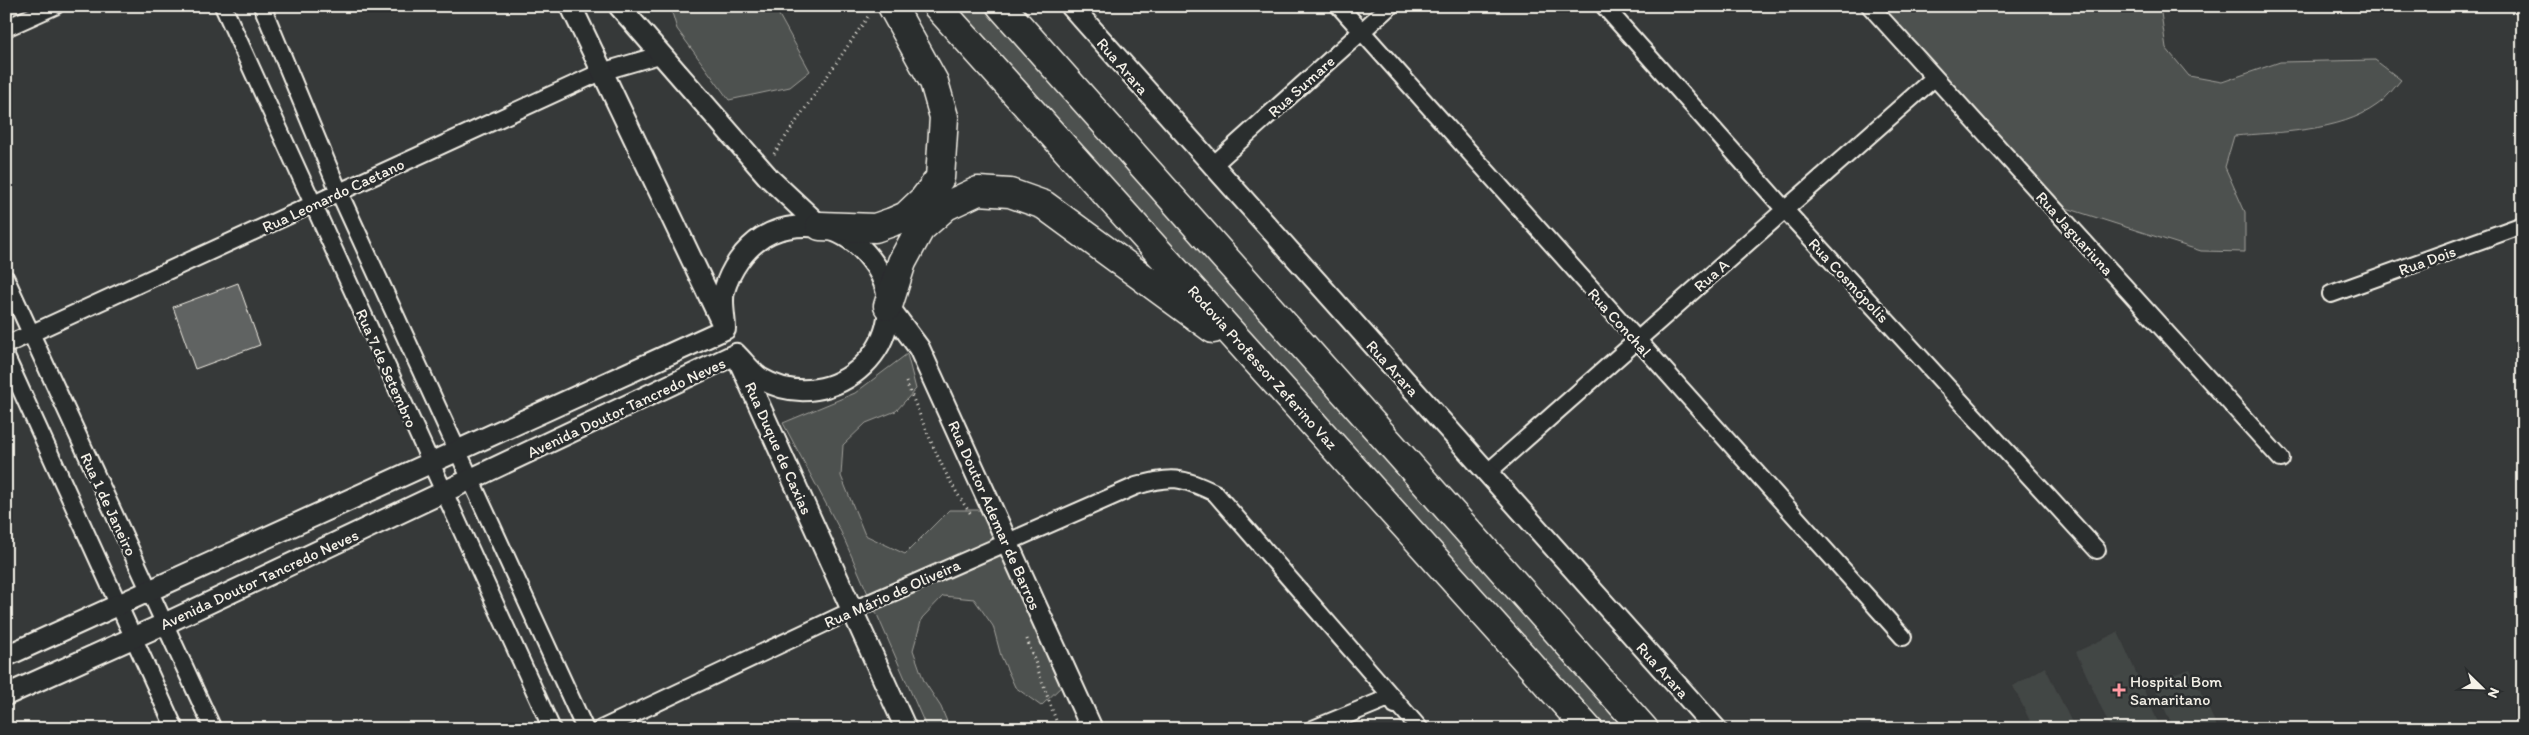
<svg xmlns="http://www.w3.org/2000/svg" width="2529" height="735" font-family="Itim,sans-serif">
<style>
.built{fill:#434645}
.green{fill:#4e514f;stroke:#a1a19c}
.building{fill:#616362;stroke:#f4f1e8}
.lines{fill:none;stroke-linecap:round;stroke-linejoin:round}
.minor-casing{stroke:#f4f1e8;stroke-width:20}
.tertiary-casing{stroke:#f4f1e8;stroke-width:24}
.motorway-casing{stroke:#f4f1e8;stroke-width:31}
.path{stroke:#f4f1e8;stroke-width:3;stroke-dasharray:1 4;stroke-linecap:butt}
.minor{stroke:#2a2d2e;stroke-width:16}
.tertiary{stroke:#2a2d2e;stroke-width:20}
.motorway{stroke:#2a2d2e;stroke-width:28}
.poi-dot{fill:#ff9aa2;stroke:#2a2d2e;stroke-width:2}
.labels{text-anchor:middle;stroke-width:5;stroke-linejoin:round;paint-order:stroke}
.street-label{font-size:16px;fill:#f4f1e8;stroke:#2a2d2e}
.poi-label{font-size:16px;fill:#f4f1e8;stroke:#2a2d2e;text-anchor:start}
</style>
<rect width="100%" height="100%" fill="#363939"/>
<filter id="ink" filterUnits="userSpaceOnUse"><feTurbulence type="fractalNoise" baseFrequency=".02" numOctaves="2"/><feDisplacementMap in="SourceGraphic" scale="10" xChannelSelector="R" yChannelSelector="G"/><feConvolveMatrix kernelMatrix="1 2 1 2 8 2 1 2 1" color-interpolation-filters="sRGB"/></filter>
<g filter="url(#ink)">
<path class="built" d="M2118,632L2161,729H2111L2076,652Z
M2045,667L2075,729H2034L2013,686Z
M2190,669L2218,729H2174L2152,682Z"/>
<path class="green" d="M670,6H774L810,71L790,87L729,100L677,29Z
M957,6H981L1629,729H1606Z
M1875,6H2160L2166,48L2189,76L2222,82L2280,62L2375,60L2401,80C2394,88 2386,99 2377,105C2340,132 2278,132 2234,136L2225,167L2245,212V252L2201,251L2060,206Z
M907,354L916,389L896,411L866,423L843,445L841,476L865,535L905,554L949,510H980L1000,538L1064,684L1041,706L1015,687L1001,656L993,626L974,599L943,596L922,618L913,650L924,681L941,707L950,729H927L841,532L783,423L855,393Z"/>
<path class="building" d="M238,283L260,345L195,369L173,307Z"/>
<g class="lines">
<g class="minor-casing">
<path id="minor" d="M223,6L552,729
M262,6L339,192L585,729
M1339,6L1903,637
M1604,6L1785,210L2097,550
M1870,6L2281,459
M6,28L55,6
M1212,166L1390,6
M6,279L213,729
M2331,294L2523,225
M6,345L601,72L663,54
M6,357L175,729
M1487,473L1934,78
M601,729L853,610L1136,486C1172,475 1181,477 1215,493L1420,729
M1313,729L1391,697L1395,705"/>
</g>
<g class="tertiary-casing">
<path id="tertiary" d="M571,6L722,323
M619,6L769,178L820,226
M1071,6L1716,729
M888,306L919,348L1092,729
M741,365L906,729
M6,656L725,329C725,318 721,302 724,291C730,270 744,249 763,237C783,225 810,223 832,230C851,237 863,248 875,265C923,338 834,422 760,378C752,373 744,362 736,354L164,624L6,695"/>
</g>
<g class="motorway-casing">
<path id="motorway" d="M937,6L1588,729
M1001,6L1644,729
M820,226L875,228L892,222L906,216L924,199L940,178L944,117L934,82L892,6
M888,306L902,262L920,229L946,206L978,191L1010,193L1044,205L1213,329"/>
</g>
<path class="path" d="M774,154L869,15
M906,382C925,426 942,475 971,514
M1027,639L1059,729"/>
<use href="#minor" class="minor"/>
<use href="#tertiary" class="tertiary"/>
<use href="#motorway" class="motorway"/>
</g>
</g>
<path class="poi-dot" d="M2116.5 682.5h5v5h5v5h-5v5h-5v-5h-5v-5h5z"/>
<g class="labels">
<g class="street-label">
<text transform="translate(1123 66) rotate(49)" y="6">Rua Arara</text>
<text transform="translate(1301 86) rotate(-42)" y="6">Rua Sumare</text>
<text transform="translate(333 195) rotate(-25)" y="6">Rua Leonardo Caetano</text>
<text transform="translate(2075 233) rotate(48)" y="6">Rua Jaguariuna</text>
<text transform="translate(2427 260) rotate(-20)" y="6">Rua Dois</text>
<text transform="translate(1711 275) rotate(-41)" y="6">Rua A</text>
<text transform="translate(1849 280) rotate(47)" y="6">Rua Cosmópolis</text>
<text transform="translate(1620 322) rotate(48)" y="6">Rua Conchal</text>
<text transform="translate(1263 367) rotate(48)" y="6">Rodovia Professor Zeferino Vaz</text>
<text transform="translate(387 368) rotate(66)" y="6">Rua 7 de Setembro</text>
<text transform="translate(1393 368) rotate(48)" y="6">Rua Arara</text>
<text transform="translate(626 407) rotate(-25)" y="6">Avenida Doutor Tancredo Neves</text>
<text transform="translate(779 448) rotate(66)" y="6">Rua Duque de Caxias</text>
<text transform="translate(109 504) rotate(65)" y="6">Rua 1 de Janeiro</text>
<text transform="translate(995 515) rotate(66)" y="6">Rua Doutor Ademar de Barros</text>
<text transform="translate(259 579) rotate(-25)" y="6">Avenida Doutor Tancredo Neves</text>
<text transform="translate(892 593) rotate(-24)" y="6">Rua Mário de Oliveira</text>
<text transform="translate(1663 670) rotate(48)" y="6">Rua Arara</text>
</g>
<g class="poi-label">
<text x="2130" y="687">Hospital Bom<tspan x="2130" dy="18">Samaritano</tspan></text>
</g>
</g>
<rect width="2529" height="735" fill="none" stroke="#2a2d2e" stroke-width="25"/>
<rect x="12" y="12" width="2504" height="710" fill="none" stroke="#f4f1e8" stroke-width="2" filter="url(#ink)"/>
<g transform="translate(2482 688) rotate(113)" stroke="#2a2d2e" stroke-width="4" paint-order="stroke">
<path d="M0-4L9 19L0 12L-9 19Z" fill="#f4f1e8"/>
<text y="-8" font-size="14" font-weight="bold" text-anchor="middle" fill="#f4f1e8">N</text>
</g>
</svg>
